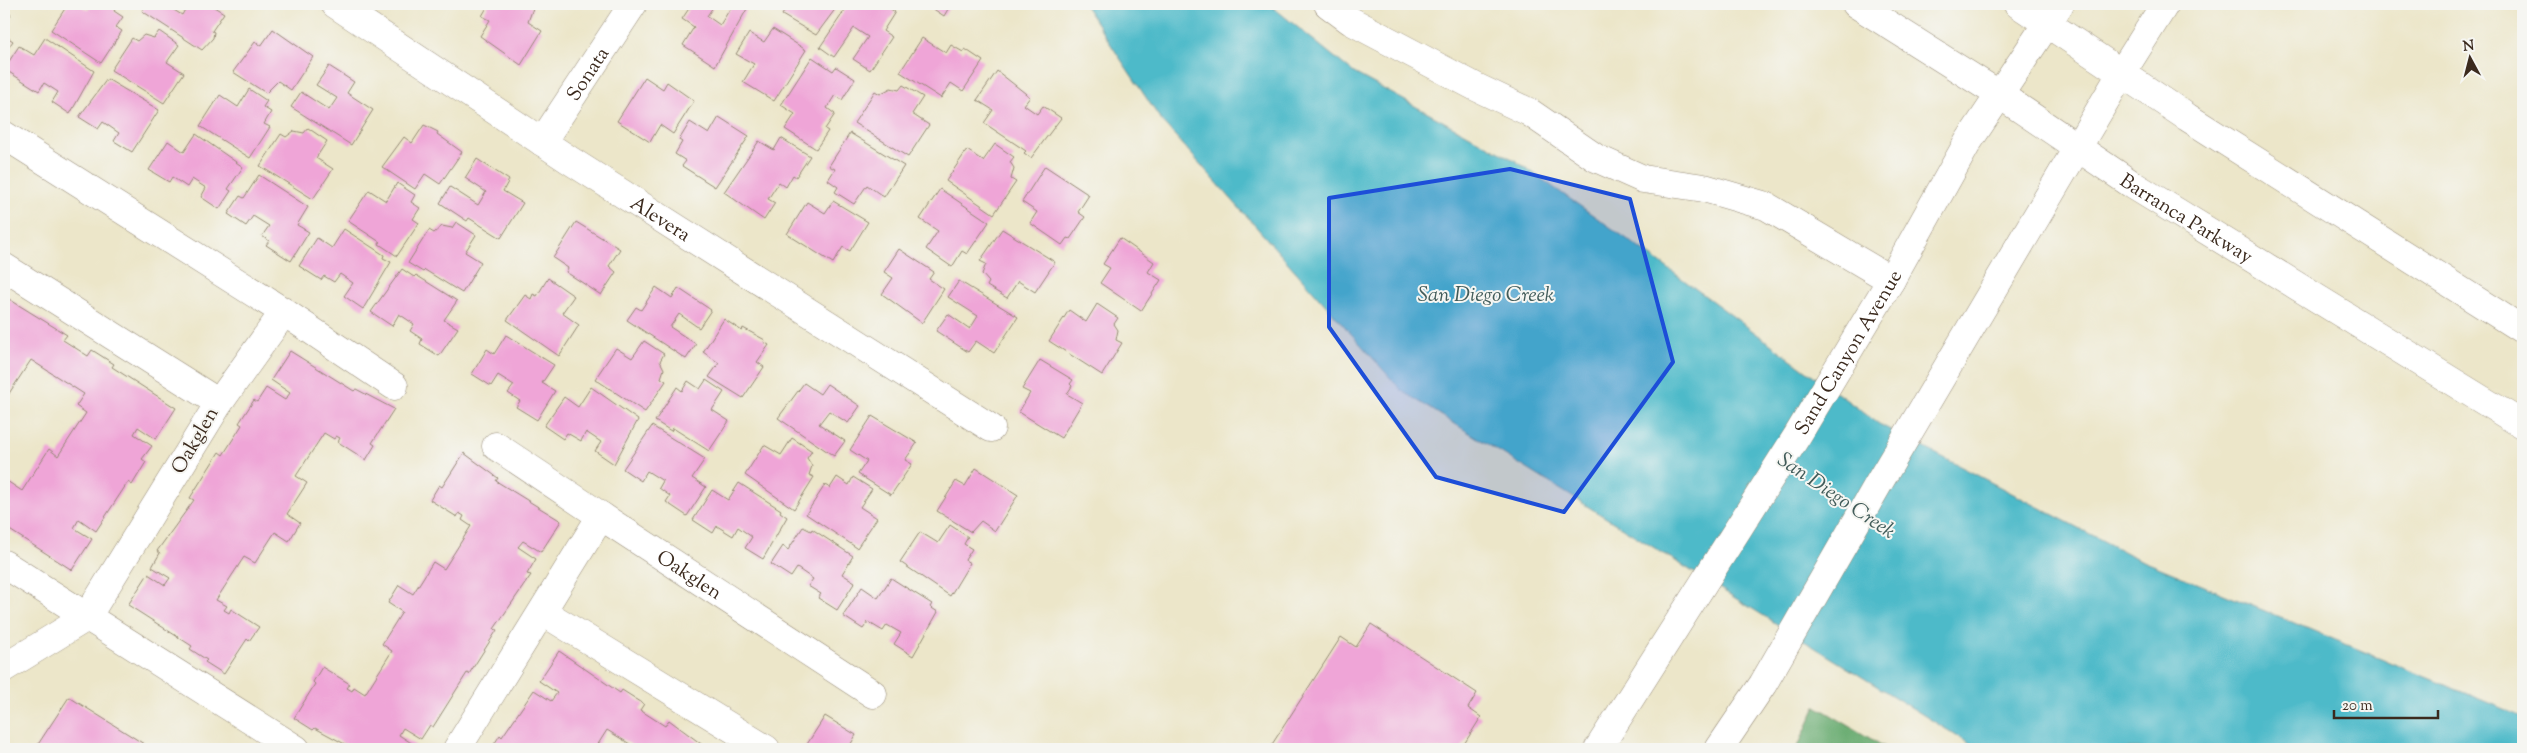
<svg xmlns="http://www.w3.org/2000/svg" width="2527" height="753" font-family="'Sorts Mill Goudy',serif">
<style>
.forest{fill:#67ab70;stroke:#516a47}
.water{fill:#4ebac9;stroke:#447274}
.building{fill:#efa5d7}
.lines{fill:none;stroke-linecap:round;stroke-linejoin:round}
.minor-casing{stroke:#948874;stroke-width:29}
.major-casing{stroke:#948874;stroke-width:29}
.minor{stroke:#fff;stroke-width:28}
.major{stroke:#fff;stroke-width:28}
.marked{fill:#1d4ed8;fill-opacity:0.2;stroke:#1d4ed8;stroke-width:4;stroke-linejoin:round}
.labels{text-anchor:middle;stroke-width:4;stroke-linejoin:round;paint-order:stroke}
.street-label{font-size:20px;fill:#3b2a1e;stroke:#f6f6f2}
.water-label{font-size:21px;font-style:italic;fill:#425c5a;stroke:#f6f6f2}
</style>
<rect width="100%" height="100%" fill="#f6f6f2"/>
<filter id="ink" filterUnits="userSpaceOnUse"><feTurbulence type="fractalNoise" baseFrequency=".02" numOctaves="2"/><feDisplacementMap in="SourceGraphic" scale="10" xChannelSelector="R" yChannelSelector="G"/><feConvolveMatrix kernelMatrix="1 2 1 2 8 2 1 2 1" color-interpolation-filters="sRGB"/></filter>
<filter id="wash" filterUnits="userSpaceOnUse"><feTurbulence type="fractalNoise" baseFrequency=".0096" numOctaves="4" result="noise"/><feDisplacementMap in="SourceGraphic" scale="20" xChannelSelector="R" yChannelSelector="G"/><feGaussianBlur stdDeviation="1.12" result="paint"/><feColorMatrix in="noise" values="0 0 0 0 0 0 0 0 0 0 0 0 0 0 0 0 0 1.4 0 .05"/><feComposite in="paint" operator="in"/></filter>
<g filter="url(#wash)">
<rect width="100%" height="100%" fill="#ece6c9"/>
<path class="forest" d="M1816,706L1888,749H1797Z"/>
<path class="water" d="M1084,4H1269L1354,73L1516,161L1647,253L1879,424L2136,558L2523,717V749H1978L1402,391L1161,120Z"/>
<g id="blocks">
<path class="building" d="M68,4H78L88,10L93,4H118L114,11L123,17L116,27L122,31L101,63L51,30Z
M146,4H164L182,15L188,4H209L224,13L212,31L214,32L213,38L202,50L142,11Z
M489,4H526L533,8L528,22L542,31L521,65L480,36L490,20L482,16Z
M692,4H715L707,16L720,25L733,4H743L748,7L715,66L683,45L694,27L682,19Z
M776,4H839L816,35L782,15L785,10Z
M849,4H883L895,12L883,31L892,37L870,70L853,59L868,37L854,28L834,57L820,47Z
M926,4H956L954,6L951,4L944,16Z
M4,10L11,15L4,25Z
M273,29L313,57L291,90L278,81L266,93L233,72L255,42L261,46Z
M773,29L806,50L774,101L743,82L754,64L736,54L749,33L764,42Z
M159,31L179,45L167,62L184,73L164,103L111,70L132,38L137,41L144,35L154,38Z
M4,35L13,41L4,54Z
M45,38L94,71L70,114L52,102L58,92L44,83L39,91L4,69L19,46L34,55Z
M922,38L946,53L951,45L963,52L965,49L983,61L963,91L951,83L941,98L900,72Z
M812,57L833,71L836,67L855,79L842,100L835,95L827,108L835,114L825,129L828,131L816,149L785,129L795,114L781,105Z
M329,66L354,82L347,93L373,110L351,145L291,107L301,92L329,110L337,98L316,85Z
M997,71L1030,97L1024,105L1037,114L1043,106L1061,118L1031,158L1024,153L1026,151L984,123L993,110L977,100Z
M645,77L663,89L667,82L694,101L673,134L660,125L650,142L617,121Z
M107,79L159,110L132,152L114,141L119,133L103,122L98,129L79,117Z
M903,85L923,97L912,114L929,125L908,157L854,123L875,91L880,94L891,88L899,90Z
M249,89L267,101L263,107L271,112L264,124L270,127L250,158L200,126L220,95L238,107Z
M719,117L749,136L715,187L682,166L686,161L675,154L682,142L679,140L690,122L709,134Z
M424,125L438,132L437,134L462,152L440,184L425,174L415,189L382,167L404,137L412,143Z
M308,128L327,141L316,158L333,169L313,199L260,166L281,134L286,137L294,131L304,133Z
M850,133L904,166L884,197L867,185L854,204L835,192L838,187L828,180L835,169L829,166Z
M196,134L243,167L228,189L231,191L219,209L201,197L206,188L192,179L187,187L172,177L169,182L149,170L168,141L184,152Z
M781,138L810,156L796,177L793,175L786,187L779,182L768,199L775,203L764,220L724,192L759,141L774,150Z
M995,144L1014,157L1010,162L1014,168L1011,179L1016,182L994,214L946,181L967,150L983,161Z
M477,159L509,180L503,191L523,203L501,238L469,218L467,221L440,203L450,187L478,205L486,192L465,178Z
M1045,166L1089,195L1078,212L1085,217L1070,239L1067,238L1062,245L1030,223L1037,212L1022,202Z
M259,175L308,207L297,225L309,232L291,261L266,245L269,241L262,236L269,226L253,216L246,226L228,214L240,196L244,198Z
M397,183L415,195L411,202L420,208L413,219L419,223L397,256L379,244L380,242L348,221L369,190L386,201Z
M940,189L989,222L967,254L962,251L952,267L926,249L938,231L920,219Z
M833,201L868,222L850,251L843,247L833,263L787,234L807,202L825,213Z
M456,222L476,235L465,252L481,262L462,293L425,270L423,272L408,263L429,230L434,233L442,226L452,228Z
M576,222L620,249L609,266L616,272L601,295L566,272L568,268L553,258Z
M344,229L384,255L383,258L391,262L363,309L344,296L353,283L340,274L334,282L324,276L321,280L299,266L317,238L332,248Z
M1002,229L1055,262L1035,292L1018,281L1007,298L987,286L989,282L982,274L986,264L980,261Z
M1120,238L1154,262L1148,272L1161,280L1141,311L1100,283L1110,268L1103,264Z
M899,249L934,272L929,279L944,289L922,323L882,294L893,278L884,272Z
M402,269L414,277L416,275L457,301L444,320L458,328L439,356L420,344L422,339L410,331L414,324L399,314L392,326L371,312Z
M548,278L574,296L562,313L579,325L559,356L507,320L525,295L531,299L533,294L537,296Z
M959,281L1018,317L994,353L976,341L968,352L936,331L948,314L970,329L978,316L948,297Z
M656,287L672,298L678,288L711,310L699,328L679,314L670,327L696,344L686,359L627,320L636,307L641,310Z
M4,296L67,335L63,340L88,356L92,350L114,364L112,367L176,408L156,439L138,427L134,434L152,446L142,459L146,462L132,485L128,482L96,531L79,519L74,528L92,539L72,570L8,529L7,531L4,529V479L22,491L49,449L58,456L86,413L76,406L84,394L31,360L4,401Z
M1097,304L1118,318L1114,324L1118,330L1116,340L1122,343L1102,375L1049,341L1069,310L1086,322Z
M724,319L742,331L743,328L765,340L764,342L769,345L757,362L764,367L743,398L709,377L719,363L703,352Z
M506,335L554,365L542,383L555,391L537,420L516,407L520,401L508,393L514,385L498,375L491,386L472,374L487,349L494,354Z
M644,341L664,354L660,361L664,369L661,378L666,381L645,412L595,379L616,348L632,358Z
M290,351L354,391L356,389L394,409L372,443L375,445L366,460L338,442L340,438L336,436L334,439L324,433L296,476L307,483L287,514L300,523L289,541L275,532L255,563L244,557L216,600L227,606L224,610L229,613L231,609L259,627L249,641L247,639L224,674L205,662L207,660L190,649L192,646L128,605L148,574L165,585L170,578L152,567L160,553L157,551L194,500L190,498L219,452L223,455L242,425L239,423L254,400L257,402L266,388L285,400L290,393L271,380Z
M1040,360L1073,380L1070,384L1072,386L1067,394L1082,403L1061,438L1019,412L1030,393L1022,389Z
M706,380L724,392L712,410L729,421L709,451L673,428L671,431L655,421L677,387L682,391L688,381L700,389Z
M804,383L820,394L827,384L860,406L848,423L829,411L819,424L845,441L834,456L778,418Z
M591,387L638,420L614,464L595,451L601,442L586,432L581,441L567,433L563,439L544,426L564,397L578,407Z
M872,416L917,443L905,460L912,464L891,495L858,474L867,461L850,450Z
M652,426L705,459L692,478L706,487L687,516L666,502L670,496L659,488L663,481L647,471L641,481L623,469Z
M792,438L812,451L807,458L812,466L809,475L814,477L794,509L745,475L764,445L781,455Z
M464,453L498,478L496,481L561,521L541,552L523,541L518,547L536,559L527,574L531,575L494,629L497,630L469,674L467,673L433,727L430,725L421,739L403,728L399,735L416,746L414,749H354L315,728L313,730L294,718L315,684L313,682L322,667L350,684L347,688L352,691L354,687L365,694L392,651L382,644L402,612L388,603L399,585L413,594L433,562L444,569L471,526L462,520L464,516L459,513L457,517L430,500L439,485L442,487Z
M976,468L1018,495L995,531L981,521L971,532L937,511L956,481L965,486Z
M837,477L849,485L853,477L872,489L860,507L877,518L857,548L806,514L825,485L830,488Z
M739,483L781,510L780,512L787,517L763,559L745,548L752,537L738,527L733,536L717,526L713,533L693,520L712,490L728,500Z
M950,525L968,537L964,544L972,549L965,560L970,563L950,596L900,562L920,532L938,543Z
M803,527L811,531L812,529L853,556L842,574L855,582L837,610L818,598L821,594L808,586L813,579L797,568L791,577L771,564L783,546L788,550Z
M891,578L932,604L930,607L938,612L913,656L894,644L901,633L887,625L883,631L868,622L863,629L843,616L862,587L878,598Z
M1371,624L1477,693L1468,708L1481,717L1461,749H1269L1341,637L1356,647Z
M559,651L620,693L622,690L644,704L640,710L665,726L669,720L708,749H638L607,730L595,749H491L500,735L502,737L534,690L551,701L557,693L539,681Z
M69,697L152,749H35Z
M825,716L856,735L848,749H804Z"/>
</g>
</g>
<g filter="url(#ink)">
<use href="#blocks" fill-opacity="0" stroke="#948874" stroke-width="1"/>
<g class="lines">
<g class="minor-casing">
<g id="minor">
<path id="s1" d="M335,4L571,161L991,428"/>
<path d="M1328,4L1351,21L1476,87L1529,112L1596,158L1643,179L1704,188L1766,206L1891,280"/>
<path d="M4,135L284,312L219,403L87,617L4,668"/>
<path id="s2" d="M542,142L633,4"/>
<path d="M4,267L219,403"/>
<path d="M284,312L394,386"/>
<path d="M496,446L601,516"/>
<path d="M4,564L296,749"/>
<path d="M543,612L766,749"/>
<path id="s3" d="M457,749L601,516L873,694"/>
</g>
</g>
<g class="major-casing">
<g id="major">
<path id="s4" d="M1856,4L2000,95L2133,185L2523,425"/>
<path d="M2018,4L2187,117L2523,330"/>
<path id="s5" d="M1598,749L1797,436L1891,280L1968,142L2060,4"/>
<path d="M1719,749L1763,684L1880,481L2121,74L2165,4"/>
</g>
</g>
<use href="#minor" class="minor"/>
<use href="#major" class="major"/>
</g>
</g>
<path class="marked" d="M1510,169L1630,199L1673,362L1564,512L1436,477L1329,327V198Z"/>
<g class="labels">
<g class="street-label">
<text dy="7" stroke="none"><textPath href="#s2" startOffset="82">Sonata</textPath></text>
<text dy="7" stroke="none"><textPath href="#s4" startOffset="394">Barranca Parkway</textPath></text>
<text dy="7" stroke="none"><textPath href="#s1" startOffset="390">Alevera</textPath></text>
<text dy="7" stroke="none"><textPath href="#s5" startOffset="469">Sand Canyon Avenue</textPath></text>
<text transform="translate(194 440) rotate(-60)" y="7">Oakglen</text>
<text dy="7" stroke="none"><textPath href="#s3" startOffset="380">Oakglen</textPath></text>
</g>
<g class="water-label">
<text x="1486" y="301">San Diego Creek</text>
<text transform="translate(1837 495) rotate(34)" y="7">San Diego Creek</text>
</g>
</g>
<rect width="2527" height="753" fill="none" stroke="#f6f6f2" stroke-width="20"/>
<g transform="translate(2470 58) rotate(353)" stroke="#f6f6f2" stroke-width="4" paint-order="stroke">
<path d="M0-4L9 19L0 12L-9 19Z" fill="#3b2a1e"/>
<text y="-8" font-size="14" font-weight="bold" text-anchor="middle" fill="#3b2a1e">N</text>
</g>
<path d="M2334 710v8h104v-8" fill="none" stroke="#3b2a1e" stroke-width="2.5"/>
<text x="2342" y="710" font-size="15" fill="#3b2a1e" stroke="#f6f6f2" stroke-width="4" paint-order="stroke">20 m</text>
</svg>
